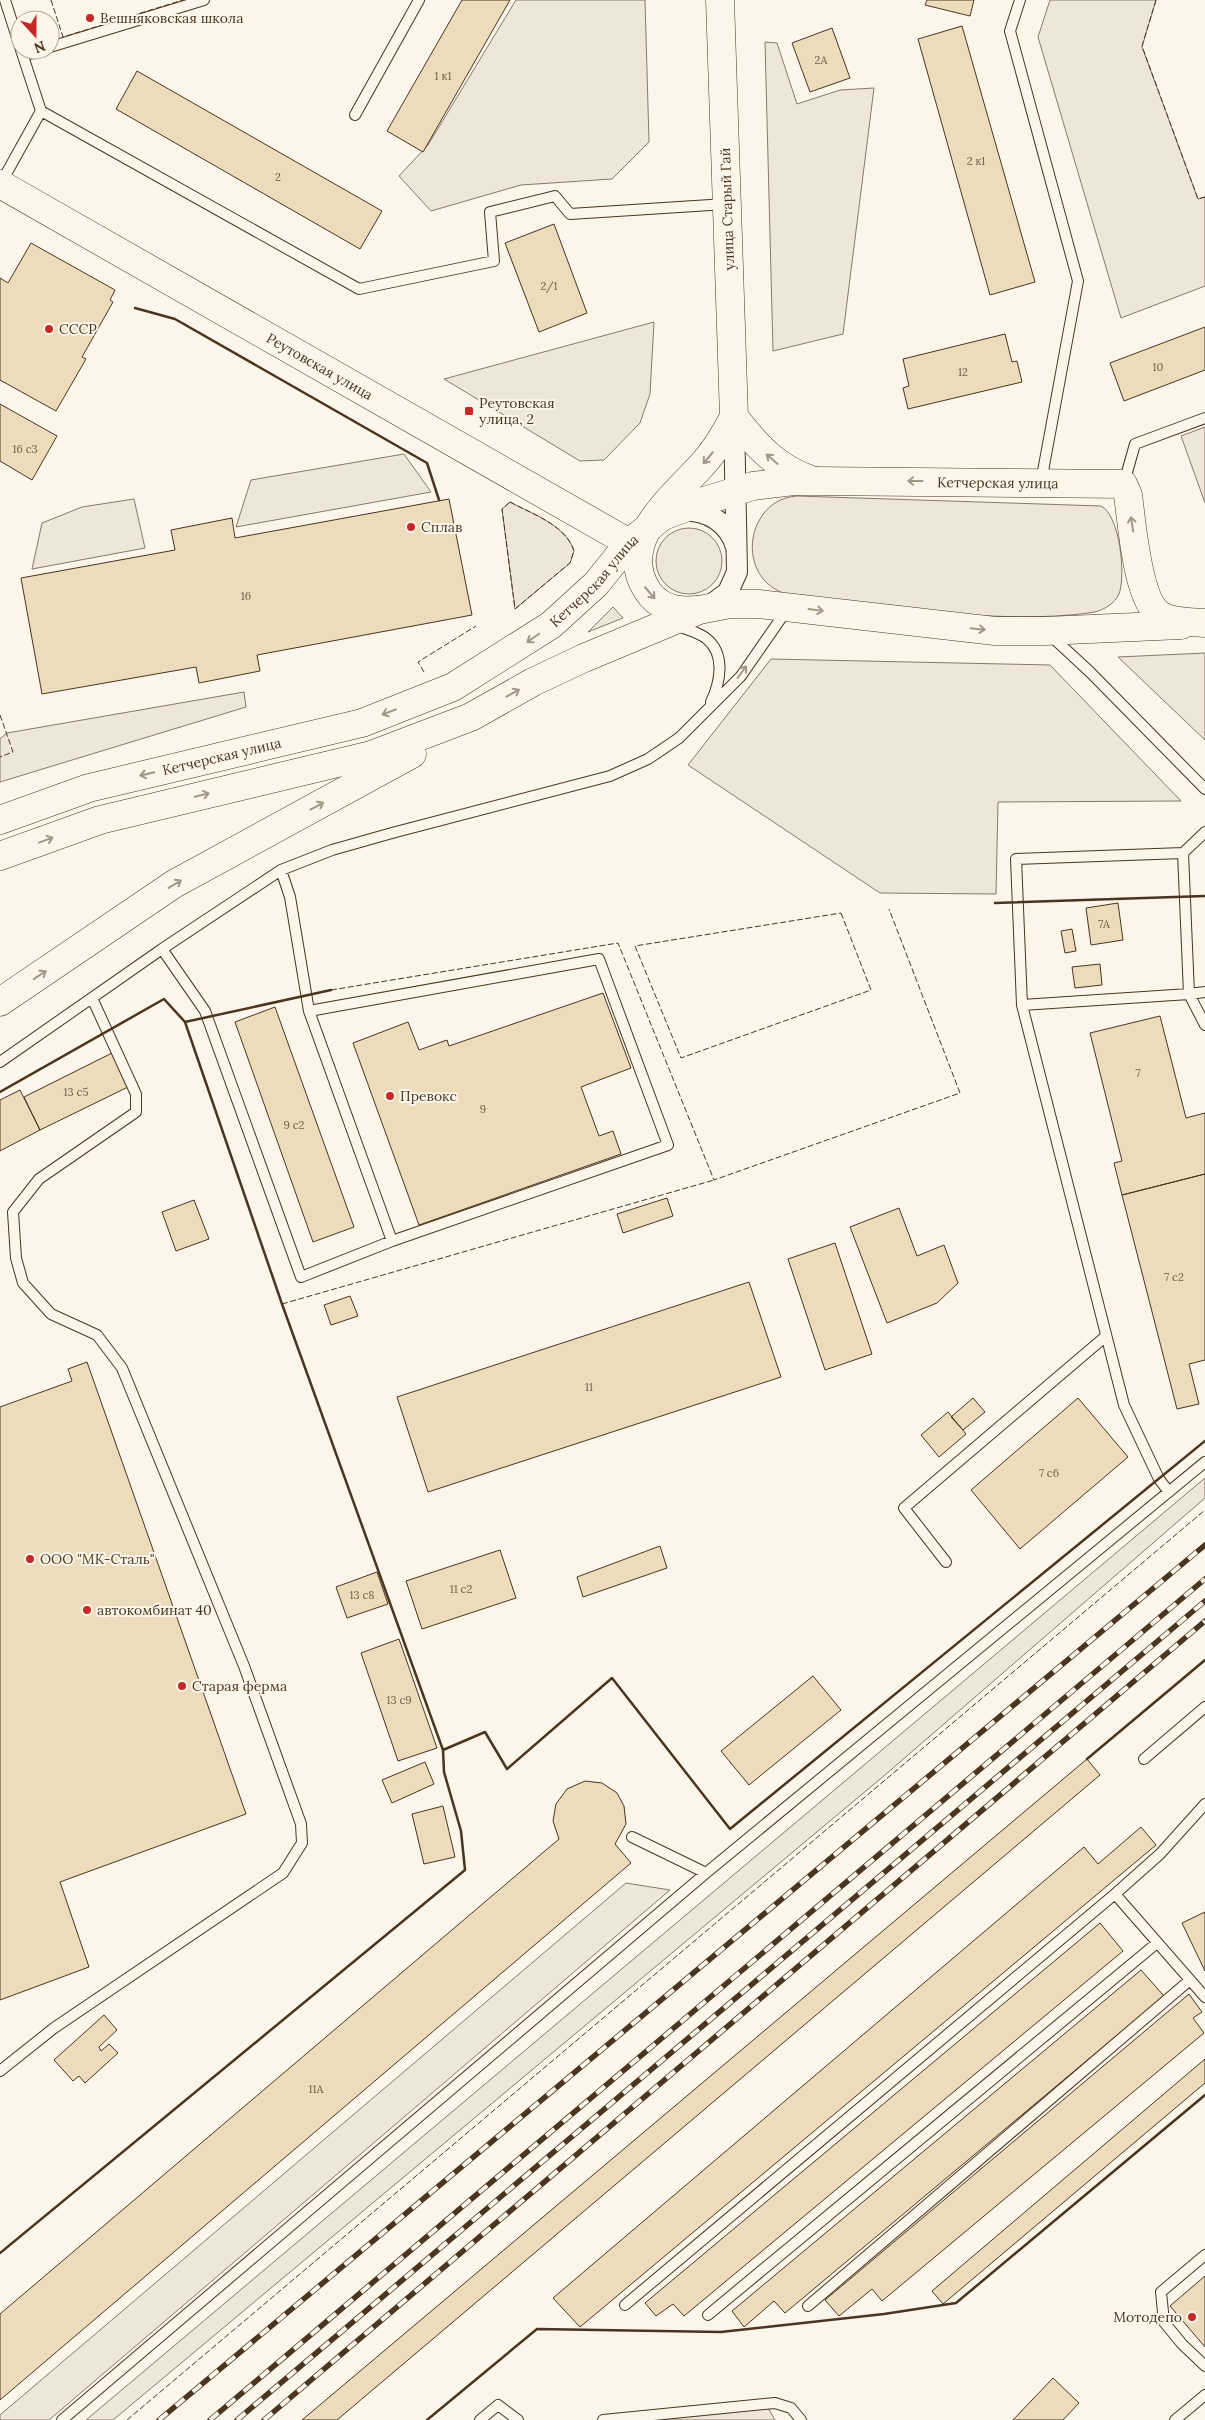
<svg xmlns="http://www.w3.org/2000/svg" width="1205" height="2420" font-family="Lora,serif">
<style>
.green{fill:#ede6d9;stroke:#887966}
.building{fill:#ecdcbc;stroke:#4a3520}
.lines{fill:none;stroke-linecap:round;stroke-linejoin:round}
.lane-casing{stroke:#4a3520;stroke-width:12}
.street-casing{stroke:#4a3520;stroke-width:22}
.secondary-casing{stroke:#4a3520;stroke-width:29}
.lane{stroke:#fbf6e9;stroke-width:10}
.street{stroke:#fbf6e9;stroke-width:20}
.secondary{stroke:#fbf6e9;stroke-width:28}
.rail-casing{stroke:#4a3520;stroke-width:5.5}
.rail{stroke:#fbf6e9;stroke-width:4;stroke-dasharray:11;stroke-linecap:butt}
.fence{stroke:#4a3520;stroke-width:1;stroke-dasharray:6 2.5;stroke-linecap:butt}
.wall{stroke:#4a3520;stroke-width:2.5}
.oneway{stroke:#a29684}
.poi-dot{fill:#c62828;stroke:#fbf6e9;stroke-width:2}
.labels{text-anchor:middle;stroke-width:4;stroke-linejoin:round;paint-order:stroke}
.number-label{font-size:11px;fill:#725f47}
.poi-label{font-size:14px;fill:#4a3520;stroke:#fbf6e9;text-anchor:start}
.street-label{font-size:14px;fill:#4a3520;stroke:#fbf6e9}
</style>
<rect width="100%" height="100%" fill="#fbf6e9"/>
<path class="green" d="M516,0H645L649,142L612,179L521,185L431,211L399,176L428,145Z
M1050,0H1156L1142,47L1198,199L1205,197V286L1121,318L1038,37Z
M765,42L777,43L797,104L840,90L874,88L843,334L773,351Z
M654,322L650,394L640,423L604,460L580,461L444,379Z
M1205,427V503L1181,436Z
M404,454L431,492L236,527L251,480Z
M797,496L1101,506C1120,515 1126,576 1119,594C1114,604 1105,609 1095,612C1037,621 974,615 917,612C878,610 846,608 807,599C796,597 785,595 775,589C751,575 746,542 760,519C768,505 781,497 797,496Z
M134,499L145,548L32,569L42,523L82,507Z
M510,502C532,514 566,525 574,551L570,563L515,609L502,509Z
M656 561a33 33 0 1 1 66 0a33 33 0 1 1-66 0Z
M613,607L623,618L588,632Z
M1205,653V740L1118,657Z
M771,659L1050,665L1181,801L998,802L996,894L880,893L688,765Z
M244,692L246,707L0,782V739L7,733Z
M1205,1478V1498L885,1775L113,2420H86Z
M626,1883L670,1890L49,2420H0V2415Z
M768,2408L775,2420H641Z"/>
<path class="building" d="M462,0H510L423,152L387,131Z
M927,0H974L970,16L925,5Z
M962,26L1035,282L990,295L918,39Z
M832,28L850,78L810,92L792,43Z
M137,71L382,211L360,249L116,109Z
M554,224L587,313L539,332L505,243Z
M31,243L115,290L110,300L113,302L82,357L86,359L56,411L0,380V278L8,283Z
M1205,327V370L1124,401L1110,363Z
M1005,334L1012,362L1017,361L1022,382L908,409L903,388L909,386L903,359Z
M0,404L57,436L32,480L0,461Z
M449,499L472,615L257,655L260,671L199,683L196,667L42,694L21,578L175,550L171,530L232,518L235,538Z
M1118,903L1123,940L1091,945L1086,908Z
M1072,929L1076,951L1065,953L1061,931Z
M1100,964L1102,985L1075,988L1072,967Z
M603,993L631,1068L581,1087L599,1136L613,1131L621,1154L419,1225L353,1043L408,1022L419,1050L447,1040L449,1046Z
M275,1007L354,1227L313,1242L235,1022Z
M1160,1016L1186,1118L1205,1113V1174L1122,1195L1114,1163L1122,1161L1090,1033Z
M112,1053L128,1087L40,1130L24,1097Z
M20,1090L40,1130L0,1151V1100Z
M1205,1174V1360L1189,1364L1199,1404L1177,1409L1122,1195Z
M667,1198L673,1216L623,1233L617,1214Z
M194,1200L209,1239L176,1251L162,1212Z
M899,1208L917,1256L944,1245L958,1283L937,1303L887,1323L850,1227Z
M835,1243L872,1354L825,1370L788,1259Z
M749,1282L781,1377L428,1492L397,1397Z
M350,1296L358,1316L331,1325L324,1305Z
M87,1362L246,1814L60,1882L89,1967L0,2000V1407L72,1381L68,1369Z
M973,1398L985,1412L963,1430L951,1417Z
M1078,1398L1128,1457L1020,1549L971,1490Z
M948,1412L966,1434L939,1457L921,1435Z
M660,1546L667,1568L583,1597L577,1577Z
M500,1550L516,1598L422,1629L406,1581Z
M377,1572L388,1604L347,1618L336,1587Z
M399,1639L437,1748L398,1761L361,1653Z
M813,1676L841,1710L749,1785L721,1751Z
M1087,1759L1100,1775L337,2420H302Z
M425,1762L434,1784L392,1803L382,1780Z
M585,1781L602,1783L617,1793L624,1806L626,1824L615,1844L631,1863L0,2400V2314L559,1839L553,1821L556,1804L567,1789Z
M443,1806L455,1857L424,1864L412,1814Z
M1141,1827L1156,1845L580,2327L553,2298L1084,1847L1098,1864Z
M1205,1912V1971L1182,1923Z
M1100,1923L1123,1951L684,2316L673,2304L656,2316L645,2303Z
M1141,1970L1164,1996L785,2313L774,2301L744,2327L732,2311Z
M1189,1994L1202,2012L1193,2018L1204,2033L882,2301L872,2289L839,2316L825,2300Z
M104,2015L117,2030L99,2047L101,2051L109,2044L118,2053L85,2083L79,2076L73,2081L54,2060Z
M1205,2059V2083L943,2304L932,2291Z
M1205,2276V2347L1170,2306Z
M1053,2378L1079,2403L1063,2420H1013Z"/>
<g class="lines">
<g class="lane-casing">
<path id="lane" d="M5,0L20,47
M1020,0L1010,31L1078,281L1041,482
M50,47L204,0
M21,50L41,111
M23,56L41,50
M355,115L419,0
M1,183L41,111L359,289L494,261L490,212L555,196L570,214L726,204
M1124,483L1135,444L1205,418
M675,625C685,629 699,632 707,639C726,655 720,683 711,702
M1050,635L1090,672L1205,789
M281,870L290,897L309,1011L392,1241L668,1145L599,959L309,1011
M162,949L205,1011L301,1277L392,1241
M1205,992L1189,994L1205,1025
M1022,1005L1016,859L1183,853
M0,1062L162,949L281,870L332,850L392,833L610,776L648,759L679,738L741,676L786,611
M1169,1492L1159,1479L1124,1405L1022,1005L1189,994L1183,853L1205,832
M946,1562L904,1508L1106,1336
M1144,1759L1205,1707
M632,1837L706,1873
M1115,1894L1205,1997
M0,2071L54,2028L283,1873L302,1843L301,1824L244,1666L122,1368L97,1335L51,1314L23,1283L16,1258L13,1212L39,1179L136,1112V1094L92,998
M1205,2255L1161,2292L1164,2322L1182,2344L1205,2366
M625,2305L1115,1894L1160,1854L1205,1804
M808,2306L1190,1980
M708,2315L1157,1943
M62,2420L706,1873L1205,1462
M480,2420L498,2405L518,2420
M603,2420L775,2403L791,2408L801,2420
M1175,2420L1205,2395"/>
</g>
<g class="street-casing">
<path id="street" d="M682,511C707,509 729,523 736,547
M708,607L728,592L737,572L734,417"/>
</g>
<g class="secondary-casing">
<g id="secondary">
<path id="s1" d="M0,184L638,548"/>
<path d="M734,417C757,446 775,467 811,480"/>
<path d="M697,610C678,612 658,608 647,590C616,542 672,498 702,465C715,451 725,434 734,417L720,0"/>
<path id="s2" d="M0,820L89,788L362,723L453,687L551,625L596,584L629,543L663,516L704,501L753,486L794,481H815L1123,484L1128,495C1132,523 1137,600 1160,615C1172,623 1191,622 1205,623"/>
<path d="M0,856L100,820L371,755L471,717L533,682L584,658L699,610L730,604H759L995,631H1045L1181,625"/>
<path d="M0,1002L174,884L412,754"/>
</g>
</g>
<use href="#lane" class="lane"/>
<use href="#street" class="street"/>
<use href="#secondary" class="secondary"/>
<g class="rail-casing">
<path id="rail" d="M159,2420L1205,1545
M210,2420L1205,1579
M237,2420L1205,1601
M264,2420L1205,1621"/>
</g>
<use href="#rail" class="rail"/>
<path class="fence" d="M51,0L63,37L183,0
M1156,0L1142,46L1198,199L1205,197
M510,502C532,514 566,525 574,551L570,563L515,609L502,509Z
M424,672L418,662L476,626
M0,715L13,752L0,757
M841,913L871,990L681,1058L635,946Z
M331,990L618,943L714,1180L960,1093L889,909
M282,1304L714,1180
M127,2420L1205,1510"/>
<path class="wall" d="M135,308L175,319L427,463L439,500
M995,903L1205,896
M185,1022L331,990
M0,1092L164,999L185,1022L282,1304L443,1750L444,1772L461,1831L465,1870L0,2253
M443,1750L485,1732L507,1769L612,1678L730,1829L1205,1441
M1087,1759L1205,1660
M427,2420L537,2329L721,2332L884,2314L956,2303L1205,2095"/>
</g>
<defs><path id="oneway-shaft" d="M-6 0H5M1.5-3L5.5 0L1.5 3" fill="none" stroke-width="1.6" stroke-linecap="round" stroke-linejoin="round" transform="scale(1.25)"/></defs>
<g class="oneway">
<use href="#oneway-shaft" transform="translate(708 458) rotate(130)"/>
<use href="#oneway-shaft" transform="translate(772 459) rotate(-139)"/>
<use href="#oneway-shaft" transform="translate(915 481) rotate(-180)"/>
<use href="#oneway-shaft" transform="translate(1132 524) rotate(-99)"/>
<use href="#oneway-shaft" transform="translate(650 593) rotate(50)"/>
<use href="#oneway-shaft" transform="translate(816 610) rotate(8)"/>
<use href="#oneway-shaft" transform="translate(978 629) rotate(6)"/>
<use href="#oneway-shaft" transform="translate(533 638) rotate(145)"/>
<use href="#oneway-shaft" transform="translate(742 672) rotate(-53)"/>
<use href="#oneway-shaft" transform="translate(513 693) rotate(-29)"/>
<use href="#oneway-shaft" transform="translate(389 712) rotate(159)"/>
<use href="#oneway-shaft" transform="translate(147 774) rotate(167)"/>
<use href="#oneway-shaft" transform="translate(202 795) rotate(-14)"/>
<use href="#oneway-shaft" transform="translate(317 806) rotate(-28)"/>
<use href="#oneway-shaft" transform="translate(46 840) rotate(-20)"/>
<use href="#oneway-shaft" transform="translate(175 884) rotate(-31)"/>
<use href="#oneway-shaft" transform="translate(40 975) rotate(-34)"/>
</g>
<g class="poi-dot">
<circle cx="90" cy="18" r="5"/>
<circle cx="49" cy="329" r="5"/>
<rect x="464" y="406" width="10" height="10" rx="2.5"/>
<circle cx="411" cy="527" r="5"/>
<circle cx="390" cy="1096" r="5"/>
<circle cx="30" cy="1559" r="5"/>
<circle cx="87" cy="1610" r="5"/>
<circle cx="182" cy="1686" r="5"/>
<circle cx="1192" cy="2317" r="5"/>
</g>
<g class="labels">
<g class="number-label">
<text x="821" y="64">2А</text>
<text x="443" y="80">1 к1</text>
<text x="976" y="165">2 к1</text>
<text x="278" y="181">2</text>
<text x="549" y="290">2/1</text>
<text x="1158" y="371">10</text>
<text x="963" y="376">12</text>
<text x="25" y="453">16 с3</text>
<text x="246" y="600">16</text>
<text x="1104" y="928">7А</text>
<text x="1138" y="1077">7</text>
<text x="76" y="1096">13 с5</text>
<text x="483" y="1113">9</text>
<text x="294" y="1129">9 с2</text>
<text x="1174" y="1281">7 с2</text>
<text x="589" y="1391">11</text>
<text x="1049" y="1477">7 с6</text>
<text x="461" y="1593">11 с2</text>
<text x="362" y="1599">13 с8</text>
<text x="399" y="1704">13 с9</text>
<text x="316" y="2093">11А</text>
</g>
<g class="poi-label">
<text x="100" y="23">Вешняковская школа</text>
<text x="59" y="334">СССР</text>
<text x="479" y="408">Реутовская<tspan x="479" dy="16">улица, 2</tspan></text>
<text x="421" y="532">Сплав</text>
<text x="400" y="1101">Превокс</text>
<text x="40" y="1564">ООО "МК-Сталь"</text>
<text x="97" y="1615">автокомбинат 40</text>
<text x="192" y="1691">Старая ферма</text>
<text x="1182" y="2322" text-anchor="end">Мотодепо</text>
</g>
<g class="street-label">
<text transform="translate(727 209) rotate(-92)" y="5">улица Старый Гай</text>
<text dy="5" stroke="none"><textPath href="#s1" startOffset="368">Реутовская улица</textPath></text>
<text dy="5" stroke="none"><textPath href="#s2" startOffset="1086">Кетчерская улица</textPath></text>
<text dy="5" stroke="none"><textPath href="#s2" startOffset="651">Кетчерская улица</textPath></text>
<text dy="5" stroke="none"><textPath href="#s2" startOffset="231">Кетчерская улица</textPath></text>
</g>
</g>
<g transform="translate(35 35) rotate(159)"><circle r="24" fill="#fbf6e9" stroke="#b4a999"/>
<path d="M0-4L9 19L0 12L-9 19Z" fill="#c62828"/>
<text y="-8" font-size="14" font-weight="bold" text-anchor="middle" fill="#4a3520">N</text>
</g>
</svg>
